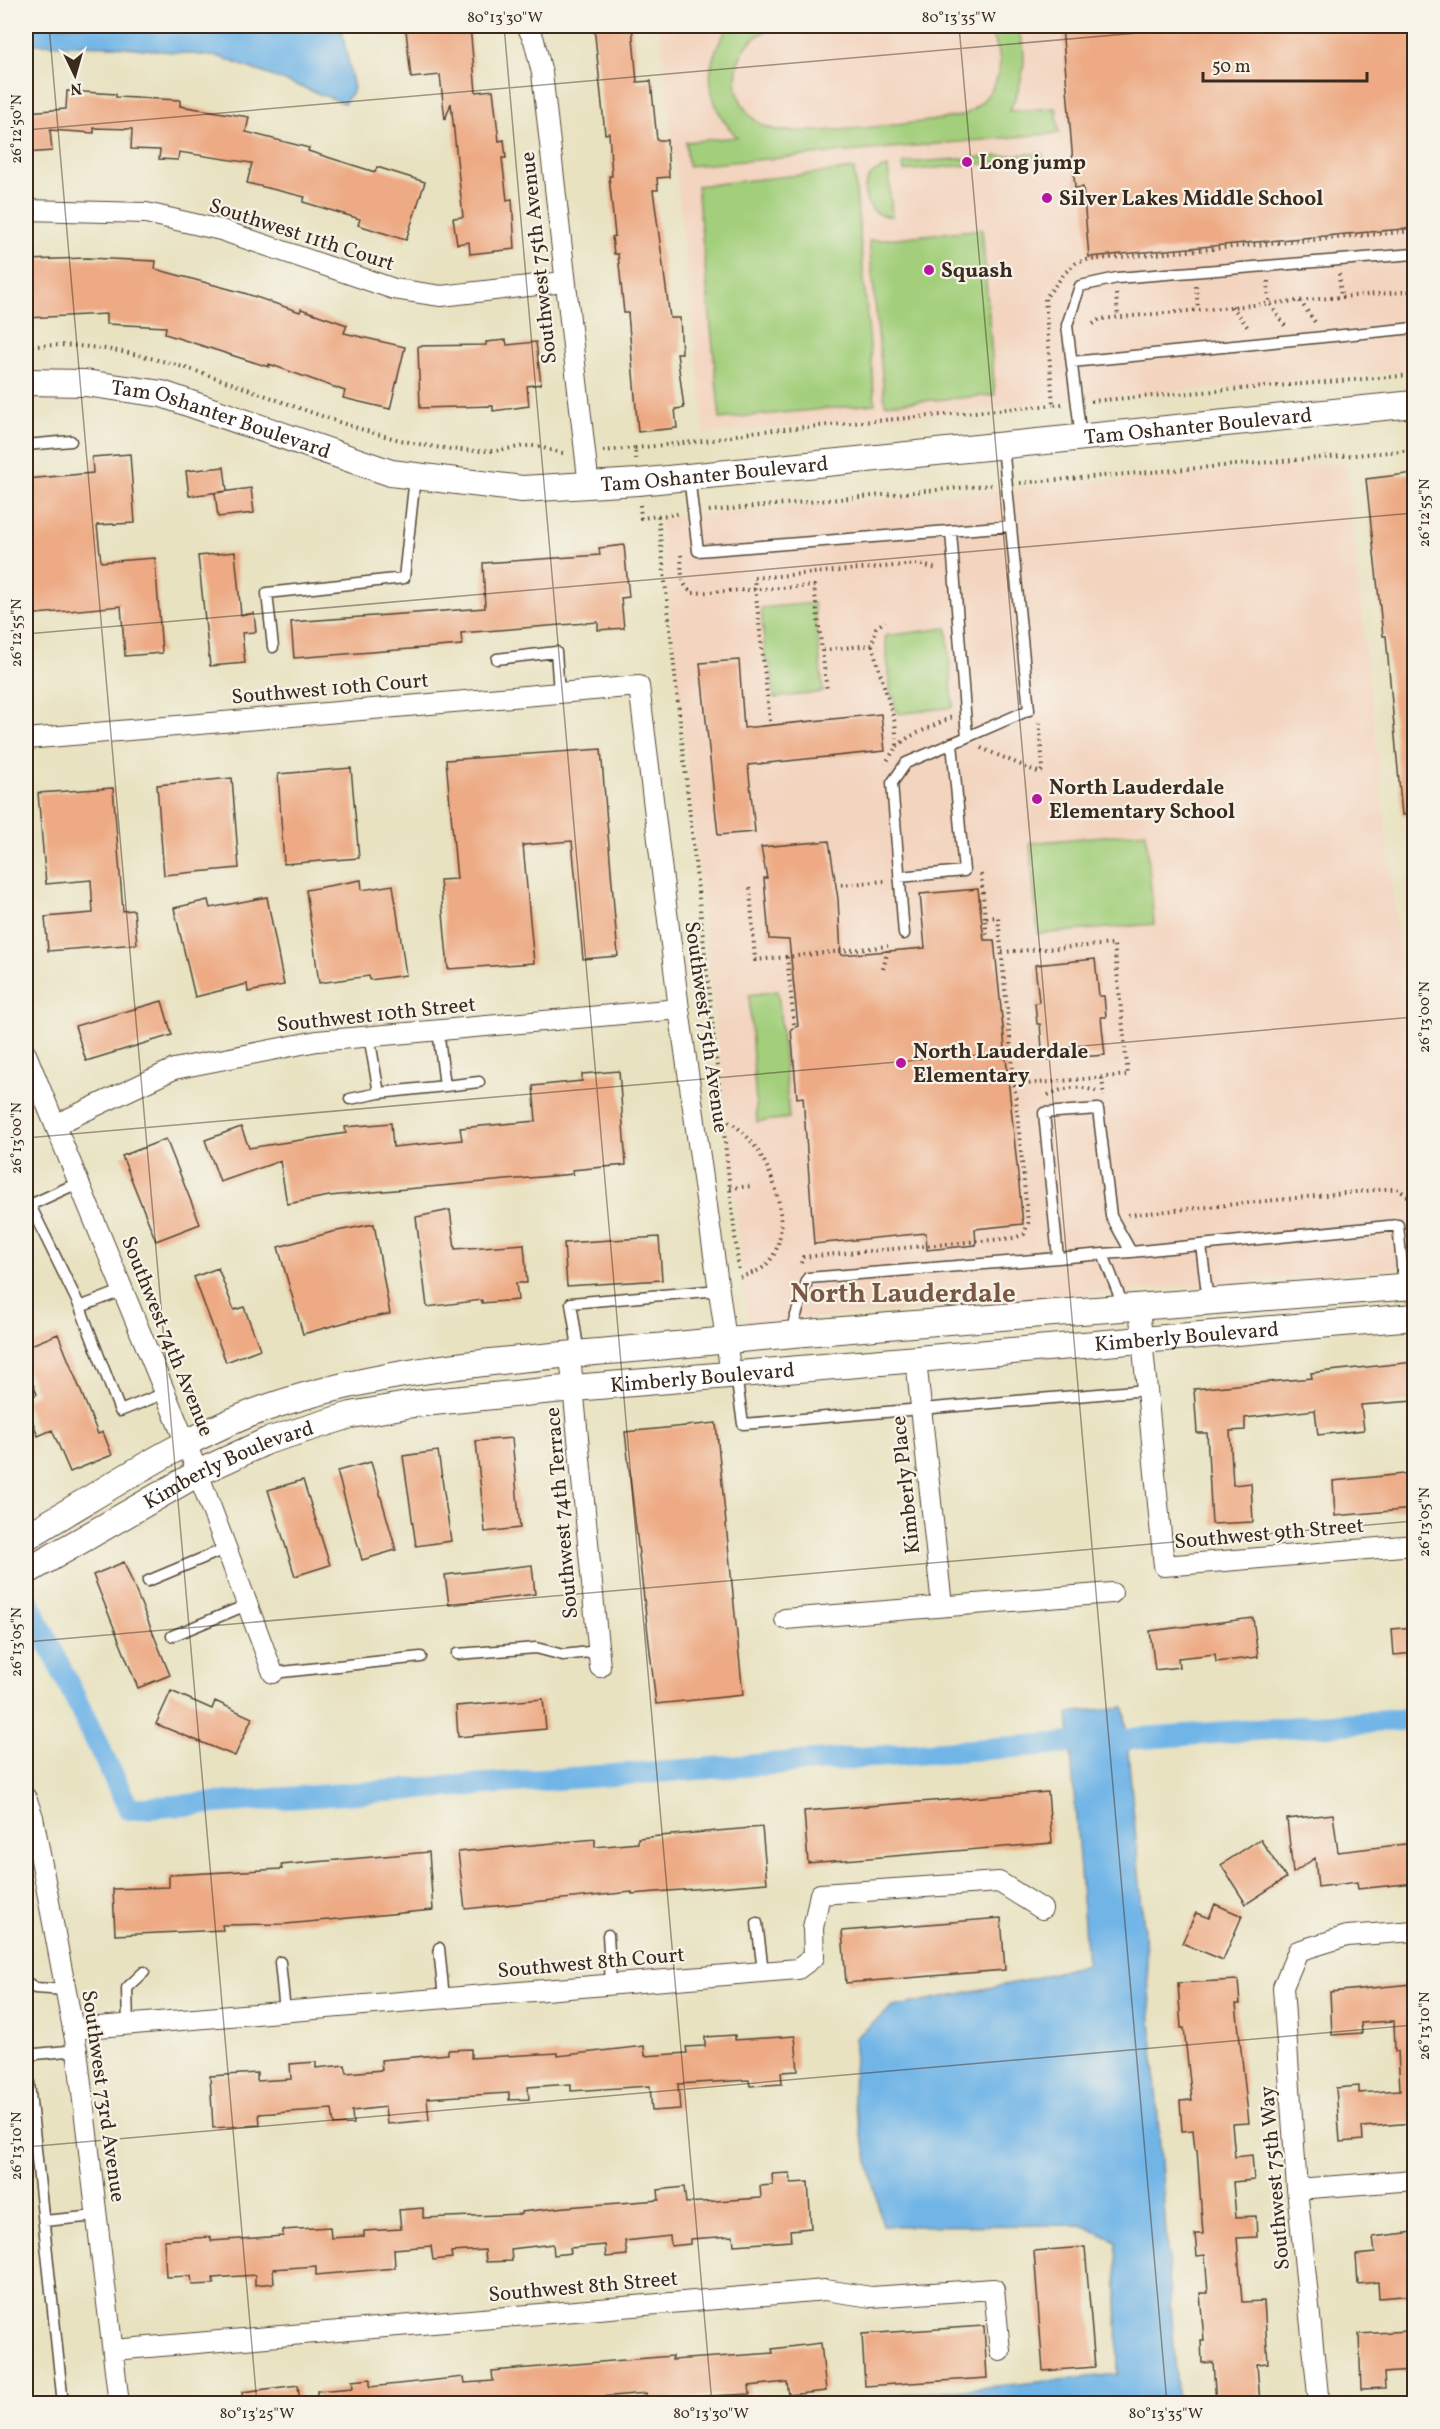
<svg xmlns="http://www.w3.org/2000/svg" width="1440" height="2429" font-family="Vollkorn,serif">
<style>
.built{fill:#f3d4bf}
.green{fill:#a3cf7c;stroke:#6f7c4d;stroke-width:1.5}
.water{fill:#71b5e7;stroke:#567082;stroke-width:1.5}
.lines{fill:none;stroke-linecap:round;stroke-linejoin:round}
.canal{stroke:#71b5e7;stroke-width:22}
.building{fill:#edaa84}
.service-casing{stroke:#554636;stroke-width:13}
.minor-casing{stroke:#554636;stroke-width:22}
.tertiary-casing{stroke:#554636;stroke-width:28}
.path{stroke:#554636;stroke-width:4;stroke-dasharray:1.5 4.5;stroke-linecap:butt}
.service{stroke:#fff;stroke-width:10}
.minor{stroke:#fff;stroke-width:20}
.tertiary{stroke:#fff;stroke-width:26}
.ticks{fill:none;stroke:#3b2a1e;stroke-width:1.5;stroke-opacity:0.45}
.poi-dot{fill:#b5179e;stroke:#f7f3e8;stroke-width:2}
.labels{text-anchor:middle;stroke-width:4.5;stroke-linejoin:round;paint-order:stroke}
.poi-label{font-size:21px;font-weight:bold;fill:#3b2a1e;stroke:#f7f3e8;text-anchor:start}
.street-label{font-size:21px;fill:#3b2a1e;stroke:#f7f3e8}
.district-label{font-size:27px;font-weight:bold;fill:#795742;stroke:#f7f3e8}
.neatline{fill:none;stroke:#3b2a1e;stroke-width:2}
.ticks-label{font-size:15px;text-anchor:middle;fill:#3b2a1e}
</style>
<rect width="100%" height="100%" fill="#f7f3e8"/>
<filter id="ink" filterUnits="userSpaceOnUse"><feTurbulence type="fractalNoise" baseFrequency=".0167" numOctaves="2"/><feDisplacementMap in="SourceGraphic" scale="12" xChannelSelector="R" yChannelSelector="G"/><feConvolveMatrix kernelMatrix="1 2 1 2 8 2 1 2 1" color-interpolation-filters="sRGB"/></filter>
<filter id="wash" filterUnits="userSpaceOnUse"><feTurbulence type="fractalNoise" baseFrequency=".008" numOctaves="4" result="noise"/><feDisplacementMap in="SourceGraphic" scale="24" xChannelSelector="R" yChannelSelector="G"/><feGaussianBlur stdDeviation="1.35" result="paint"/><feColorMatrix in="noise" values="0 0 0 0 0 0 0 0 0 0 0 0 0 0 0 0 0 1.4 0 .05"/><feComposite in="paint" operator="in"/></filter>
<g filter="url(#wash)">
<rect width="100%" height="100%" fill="#e8e2c1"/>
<path class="built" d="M660,26H1414V370L705,434Z
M1345,462L1414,1081V1267L748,1324L660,518Z"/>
<path class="green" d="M730,26H778C757,33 740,46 737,69C733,94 745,119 769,128C794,138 933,122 964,115C998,96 1015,56 982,26H1015C1032,52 1022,86 1009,111L1056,108L1059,133L688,166L686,142L737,137C705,103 701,64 730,26Z
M1043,153L1044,158L904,171L903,163Z
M888,167L892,216C863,220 851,173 888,167Z
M854,169L875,404L720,419L697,186Z
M982,229L995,395L885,404L869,241Z
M814,603L823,692L774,698L771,664L766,663L761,608Z
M947,628L953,707L898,714V710H895L894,696H891L885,636Z
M1146,832L1154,924L1038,934L1030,843Z
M778,991L789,1118L757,1122L749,995Z"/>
<path class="water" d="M27,26H341L354,89L344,103L220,57L114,46L29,44Z
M1124,1707L1147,1963L1178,2403H829L1118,2374L1116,2241L1082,2225L883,2226L853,2097L855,2038L893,2007L1024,1981L1087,1964L1068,1713Z"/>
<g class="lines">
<path class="canal" d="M29,1603L129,1809L1414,1719"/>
</g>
<g id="blocks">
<path class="building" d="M470,26L476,92L493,90L499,141L504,140L506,158H502L507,200L512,199L515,249L470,254L469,242L457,244L453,218L463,217L451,103L445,120L440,75L411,78L406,30Z
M594,26H632L637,82L651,81L657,140H667L669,177L657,178L658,190H653L670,318H680L682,353H677L684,408L675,409L677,428L638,432L628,313H624L618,254H614L612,237L615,236L609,176H612L609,133L605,134Z
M1062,26H1414V228L1089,257L1083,187L1075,188Z
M67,91L116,94V97L180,100V106L249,117L246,132L309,148L308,151L375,172L377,167L425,182L406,240L358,225L360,219L303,202L305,197L247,183L252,163L179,152L178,160L159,159L160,150L131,149L132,129L94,128V133L50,130L52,151L26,153V112L66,109Z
M87,258L156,261L155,269L244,293L300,312L301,309L347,325L344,333L405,347L390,409L343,398L345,391L269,364V367L165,334L166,327L106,324V314L26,318V260Z
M506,340L507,345L536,342L541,384L527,386L529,406L493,411V406L420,408L418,346L486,345V342Z
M130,454L135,523L97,525L101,562L155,558L162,653L125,656L121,606L26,615V479L93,473L92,457Z
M224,467L227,491L189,496L186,471Z
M1414,473V814L1402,815L1386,636H1383L1366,479Z
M251,488L254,513L218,517L215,493Z
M624,545L629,597L621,598L624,628L598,630V622L523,628L461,633L462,645L294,658L291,622L485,608L483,563L600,555L599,548Z
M235,552L241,615L254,613L256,632L242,633L245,663L210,666L198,556Z
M739,660L744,728L881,714L885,751L748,765L755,832L718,835L700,663Z
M601,749L618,956L583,959L572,841L523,845L534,963L448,969L440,880L457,879L446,760Z
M351,768L359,858L284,864L278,774Z
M232,778L239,868L164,875L157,785Z
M113,788L123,911L134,910L137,944L48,951L45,917L93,913L91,880L46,884L38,793Z
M829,841L838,899L841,955L925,948L920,894L978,889L984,940H994L1023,1224L975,1229L976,1245L927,1250L926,1233L814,1244L803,1097L797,1098L791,1029L798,1026L789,940L769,939L764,878H767L761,847Z
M361,880L362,890L393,885L406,975L370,980L369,976L319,983L306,890Z
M267,897L284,985L248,992L247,984L195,997L174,908L208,900L210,908Z
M1095,959L1099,996H1104L1106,1017H1101L1105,1055L1043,1060L1040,1024H1037L1035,1003L1039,1002L1035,965Z
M162,1001L172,1035L86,1061L75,1026Z
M619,1071L626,1165L572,1170L573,1174L329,1196L287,1204L280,1161L220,1182L205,1140L241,1127L249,1148L346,1133L345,1127L391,1123L393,1147L462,1140L460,1128L536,1121L533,1086L582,1081V1074Z
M166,1139L200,1224L156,1241L122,1156Z
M450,1210L455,1249L524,1244L527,1283H516L518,1300L482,1303V1300L427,1307L416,1217Z
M374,1224L390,1314L350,1321L303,1334L278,1247L332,1232Z
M659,1237L662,1280L567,1286L564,1243Z
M218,1268L234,1310L244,1307L260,1349L226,1362L194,1277Z
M58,1334L98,1434L103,1432L112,1455L70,1472L52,1430L38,1436L26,1404V1399L37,1394L26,1367V1347Z
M1414,1362V1401L1361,1405L1364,1430L1318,1435L1315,1410L1245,1418V1430L1230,1431L1233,1485L1251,1483L1253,1522L1212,1524L1207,1433H1197L1194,1389L1312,1378L1311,1373Z
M716,1423L743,1695L656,1704L625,1432Z
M512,1438L520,1528L485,1532L476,1441Z
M438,1451L451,1541L416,1546L403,1456Z
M371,1462L396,1550L362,1560L337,1471Z
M1414,1473V1509L1335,1516L1333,1481Z
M303,1480L330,1565L295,1576L268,1490Z
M124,1562L170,1675L138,1688L93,1575Z
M532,1565L535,1594L449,1605L445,1575Z
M1253,1618L1258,1657L1216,1662L1215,1654L1178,1658L1179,1667L1155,1670L1150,1631Z
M1414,1627V1653L1394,1655L1392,1629Z
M171,1691L212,1709L215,1701L252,1718L235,1756L156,1724Z
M543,1699L546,1729L458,1737L456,1706Z
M1048,1792L1052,1843L808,1863L804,1811Z
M1333,1814L1338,1852L1414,1843V1883L1358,1889L1357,1882L1318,1887L1315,1858L1293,1873L1287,1819Z
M762,1827L767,1883L632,1894V1892L465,1909L458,1852L595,1839V1847L638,1843V1838Z
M1260,1839L1286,1878L1246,1904L1221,1865Z
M429,1852L433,1910L286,1924L222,1925L223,1930L115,1935L113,1889L169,1887V1875L282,1869L281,1865Z
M1215,1904L1242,1916L1223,1960L1182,1943L1196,1913L1209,1918Z
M1001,1918L1005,1970L846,1983L842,1931Z
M1238,1980L1240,2004H1236L1249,2123L1232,2124L1235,2157L1252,2155L1254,2180L1233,2182L1236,2217L1256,2216L1257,2237L1237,2238L1240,2277L1242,2302L1264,2301L1268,2363L1257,2364L1260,2403H1216L1213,2362L1202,2363L1201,2340H1204L1200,2293H1208L1205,2255L1197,2256L1195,2234H1203L1197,2150H1195L1193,2130L1182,2131L1180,2101L1192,2100L1184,2028H1181L1178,1983Z
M1412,1984L1414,1995V2123L1362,2127L1363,2140L1340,2142L1336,2088L1359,2086V2093L1400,2090L1398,2051H1395L1394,2021L1361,2023L1362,2033L1332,2035L1330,1992Z
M735,2035V2040L795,2036L798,2071L781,2072L782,2084L750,2086L749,2080L678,2084L680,2109L652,2111L650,2086L571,2091V2084L528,2087L529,2099L509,2100V2093L427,2098L429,2120L387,2124L385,2107L352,2111L353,2124L334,2125L332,2109L259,2114L260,2125L213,2128L210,2076L257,2073V2081L291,2079L290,2064L316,2062V2068L345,2065L347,2073L382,2070L381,2060L448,2054V2050L471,2049V2058L558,2053V2056L644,2046L645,2056L687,2053L686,2047L705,2046V2037Z
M790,2173L791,2183L808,2182L811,2228L790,2230L791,2241L734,2245L733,2236L690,2239V2244L671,2246L670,2236L625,2241L627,2255L606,2257L605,2245L570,2248L571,2253L554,2255L553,2244L511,2249L512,2261L486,2262L485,2250L451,2252L452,2258L433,2260L431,2246L394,2249L395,2268L316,2275V2266L273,2269L274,2283L255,2285V2275L213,2278L214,2284L192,2285L191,2276L166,2277L164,2240L211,2237V2241L283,2236V2230L330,2227L331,2238L364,2236V2231L401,2229L399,2210L423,2208V2218L522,2214L521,2212L566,2207L659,2200L658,2190L684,2187L686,2203L761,2198L760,2186L773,2185L772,2174Z
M1414,2232V2295L1379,2298L1378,2282L1358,2284L1356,2255L1375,2253L1373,2237Z
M1085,2247L1095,2367L1043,2371L1034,2251Z
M984,2326L987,2378L865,2386L862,2334Z
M1408,2331L1411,2371L1384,2373L1385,2388L1361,2389L1359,2334Z
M821,2343L826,2391L789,2395L787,2382L749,2386L750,2394L675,2398V2402L656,2403H647L646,2393L601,2397V2403H317V2391L353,2388L352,2381L370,2379V2387L464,2377L465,2383L493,2381L492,2371L672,2356V2360L773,2353L772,2349Z
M298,2385L300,2403H243L242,2392Z"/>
</g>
</g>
<g filter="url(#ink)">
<use href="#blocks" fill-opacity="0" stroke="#554636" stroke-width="1.5"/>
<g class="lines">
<g class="service-casing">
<path id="service" d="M1072,362L1414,328
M1081,438L1067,325L1080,286L1117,278L1414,254
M26,445L71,441
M689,477L698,551L1011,526
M273,647L267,593L404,578L415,477
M497,659L556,652L559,693
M967,737L1029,710L1003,446
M899,877L964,871L952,743
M904,934L892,783L906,763L967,737L951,532
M369,1036L379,1093L445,1086L438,1030
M445,1086L479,1082
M350,1099L379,1093
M80,1182L30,1205L80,1307L120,1411L165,1393
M1201,1245L1208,1301
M1103,1254L1131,1252
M1058,1258L1103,1254L1124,1308
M80,1307L124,1290
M790,1334L808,1278L1058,1258L1044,1113L1098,1109L1111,1216L1131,1252L1398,1225L1404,1286
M579,1354L571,1303L719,1290
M736,1375L743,1424L1147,1390
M148,1581L227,1548
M172,1636L249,1604
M457,1654L536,1648L563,1655L598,1651
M273,1673L421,1657
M757,1923L763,1971
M608,1935L611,1984
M439,1948L444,1998
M280,1962L285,2012
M26,1982L35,1988L66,1990
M128,2025L127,1988L144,1972
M44,2221L96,2216
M63,2404L26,2055L77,2050"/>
</g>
<g class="minor-casing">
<path id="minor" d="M527,26L534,40L542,73L589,487
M26,210L146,213L221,230L394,289L441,296L564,282
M26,739L639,686L679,1009L731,1375
M26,1054L198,1473L273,1673
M55,1125L174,1069L317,1041L679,1009
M1139,1307L1164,1566L1414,1545
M570,1355L600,1667
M916,1360L942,1606
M785,1619L1112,1593
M26,1798L33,1817L77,2050L119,2404
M74,2029L798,1969L814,1957L813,1928L820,1894L999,1882L1042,1909
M1297,2189L1414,2180
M113,2350L825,2290L871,2297L994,2289L1000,2351
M1323,2404L1318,2395L1297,2189L1283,1987L1298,1951L1347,1936L1414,1931"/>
</g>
<g class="tertiary-casing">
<g id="tertiary">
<path id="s1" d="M26,382L85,383L162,394L391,473L522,489L638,482L1414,404"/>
<path d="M26,1537C100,1494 185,1436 266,1408C398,1363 539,1358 677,1345C922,1321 1169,1305 1414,1286"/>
<path id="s2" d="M26,1572L198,1473L267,1441L351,1415L413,1404L574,1388L1414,1317"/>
</g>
</g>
<path class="path" d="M1339,274L1341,297L1414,291
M1268,281L1269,302L1285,326
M1196,286L1198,309
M1116,294L1118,317
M1300,301L1315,322
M1232,306L1249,329
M1093,324L1100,319L1341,297
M26,347C140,334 257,398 364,430C403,442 444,451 485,451C501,452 519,445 535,446C545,447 554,453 565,453
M1091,401L1414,375
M1062,404L1053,405L1045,298L1066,272L1076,263L1087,260L1414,231
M635,448L713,440L751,432L1053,405
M603,451L635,448L636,459
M1020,483L1414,450
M640,505L641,518L658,516L739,1273
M709,511L991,485
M658,516L678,514
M681,555C682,569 679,585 693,593L814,586L827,691
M872,645L895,723L897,746L885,764
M823,650L872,645L876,628L885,621
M770,721L754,578L918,564L937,569
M897,746L909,737L952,717
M981,748L1040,773L1043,769L1039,719
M981,874L985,918
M841,885L885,881
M750,888L755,960L787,957
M1002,952L1114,944L1128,1075L1015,1085
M883,969L889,946
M794,1024L787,957L888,946
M1102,1078L1104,1096
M1048,1095C1065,1087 1080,1085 1098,1092
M723,1119C768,1137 802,1232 765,1266C758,1272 749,1274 740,1277
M730,1188L753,1186
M1128,1215L1385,1189H1399L1414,1203
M801,1263L803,1257L1014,1238L1024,1234L1028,1223L998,917L985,918L987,938"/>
<use href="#service" class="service"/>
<use href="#minor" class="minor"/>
<use href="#tertiary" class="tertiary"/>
</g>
</g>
<path class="ticks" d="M49,26L257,2404M504,26L712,2404M959,26L1167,2404M1414,26V37M26,130L1218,26M26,634L1414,513M26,1138L1414,1017M26,1642L1414,1521M26,2147L1414,2025"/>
<g class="poi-dot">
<circle cx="967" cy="162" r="6"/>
<circle cx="1047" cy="198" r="6"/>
<circle cx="929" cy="270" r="6"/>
<circle cx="1037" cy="799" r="6"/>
<circle cx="901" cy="1063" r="6"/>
</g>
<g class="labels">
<g class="poi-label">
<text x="979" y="169">Long jump</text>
<text x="1059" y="205">Silver Lakes Middle School</text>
<text x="941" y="277">Squash</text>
<text x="1049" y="794">North Lauderdale<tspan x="1049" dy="24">Elementary School</tspan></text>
<text x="913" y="1058">North Lauderdale<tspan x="913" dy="24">Elementary</tspan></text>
</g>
<g class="street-label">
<text transform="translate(302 234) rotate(18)" y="7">Southwest 11th Court</text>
<text transform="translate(538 258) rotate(-96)" y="7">Southwest 75th Avenue</text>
<text dy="7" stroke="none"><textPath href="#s1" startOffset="200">Tam Oshanter Boulevard</textPath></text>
<text dy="7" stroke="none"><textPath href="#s1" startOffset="1190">Tam Oshanter Boulevard</textPath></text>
<text dy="7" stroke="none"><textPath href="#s1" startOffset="704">Tam Oshanter Boulevard</textPath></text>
<text transform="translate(330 688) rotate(-5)" y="7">Southwest 10th Court</text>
<text transform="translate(376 1014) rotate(-6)" y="7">Southwest 10th Street</text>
<text transform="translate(707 1027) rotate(82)" y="7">Southwest 75th Avenue</text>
<text transform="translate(168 1336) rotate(68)" y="7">Southwest 74th Avenue</text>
<text dy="7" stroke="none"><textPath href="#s2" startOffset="1202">Kimberly Boulevard</textPath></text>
<text dy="7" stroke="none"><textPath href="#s2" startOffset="716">Kimberly Boulevard</textPath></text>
<text dy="7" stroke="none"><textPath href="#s2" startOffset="230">Kimberly Boulevard</textPath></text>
<text transform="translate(905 1485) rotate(-96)" y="7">Kimberly Place</text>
<text transform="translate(561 1513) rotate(-95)" y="7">Southwest 74th Terrace</text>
<text transform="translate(1269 1533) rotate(-5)" y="7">Southwest 9th Street</text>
<text transform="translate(591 1962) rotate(-5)" y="7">Southwest 8th Court</text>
<text transform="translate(104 2096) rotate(82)" y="7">Southwest 73rd Avenue</text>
<text transform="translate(1274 2178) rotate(-95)" y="7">Southwest 75th Way</text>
<text transform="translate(583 2286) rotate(-5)" y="7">Southwest 8th Street</text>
</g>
<g class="district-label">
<text x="903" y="1302">North Lauderdale</text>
</g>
</g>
<rect width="1440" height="2429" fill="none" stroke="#f7f3e8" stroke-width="66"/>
<g transform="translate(75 75) rotate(175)" stroke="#f7f3e8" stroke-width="4.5" paint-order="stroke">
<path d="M0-4.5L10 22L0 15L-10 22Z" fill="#3b2a1e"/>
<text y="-9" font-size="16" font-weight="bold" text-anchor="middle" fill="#3b2a1e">N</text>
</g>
<path d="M1203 72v9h164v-9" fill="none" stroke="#3b2a1e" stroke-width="3"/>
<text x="1212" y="72" font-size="18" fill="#3b2a1e" stroke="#f7f3e8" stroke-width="4.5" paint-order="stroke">50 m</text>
<rect x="33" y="33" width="1374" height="2363" class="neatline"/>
<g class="ticks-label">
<text x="505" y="22">80°13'30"W</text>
<text x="959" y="22">80°13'35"W</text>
<text transform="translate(16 129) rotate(-90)" y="5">26°12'50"N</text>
<text transform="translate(1424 513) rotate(-90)" y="5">26°12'55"N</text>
<text transform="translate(16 633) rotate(-90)" y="5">26°12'55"N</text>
<text transform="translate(1424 1017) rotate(-90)" y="5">26°13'00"N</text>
<text transform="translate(16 1138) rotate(-90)" y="5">26°13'00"N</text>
<text transform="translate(1424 1522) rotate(-90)" y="5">26°13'05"N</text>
<text transform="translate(16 1642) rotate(-90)" y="5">26°13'05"N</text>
<text transform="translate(1424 2026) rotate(-90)" y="5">26°13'10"N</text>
<text transform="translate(16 2146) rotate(-90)" y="5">26°13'10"N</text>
<text x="257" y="2418">80°13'25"W</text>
<text x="711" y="2418">80°13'30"W</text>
<text x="1166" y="2418">80°13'35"W</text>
</g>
</svg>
